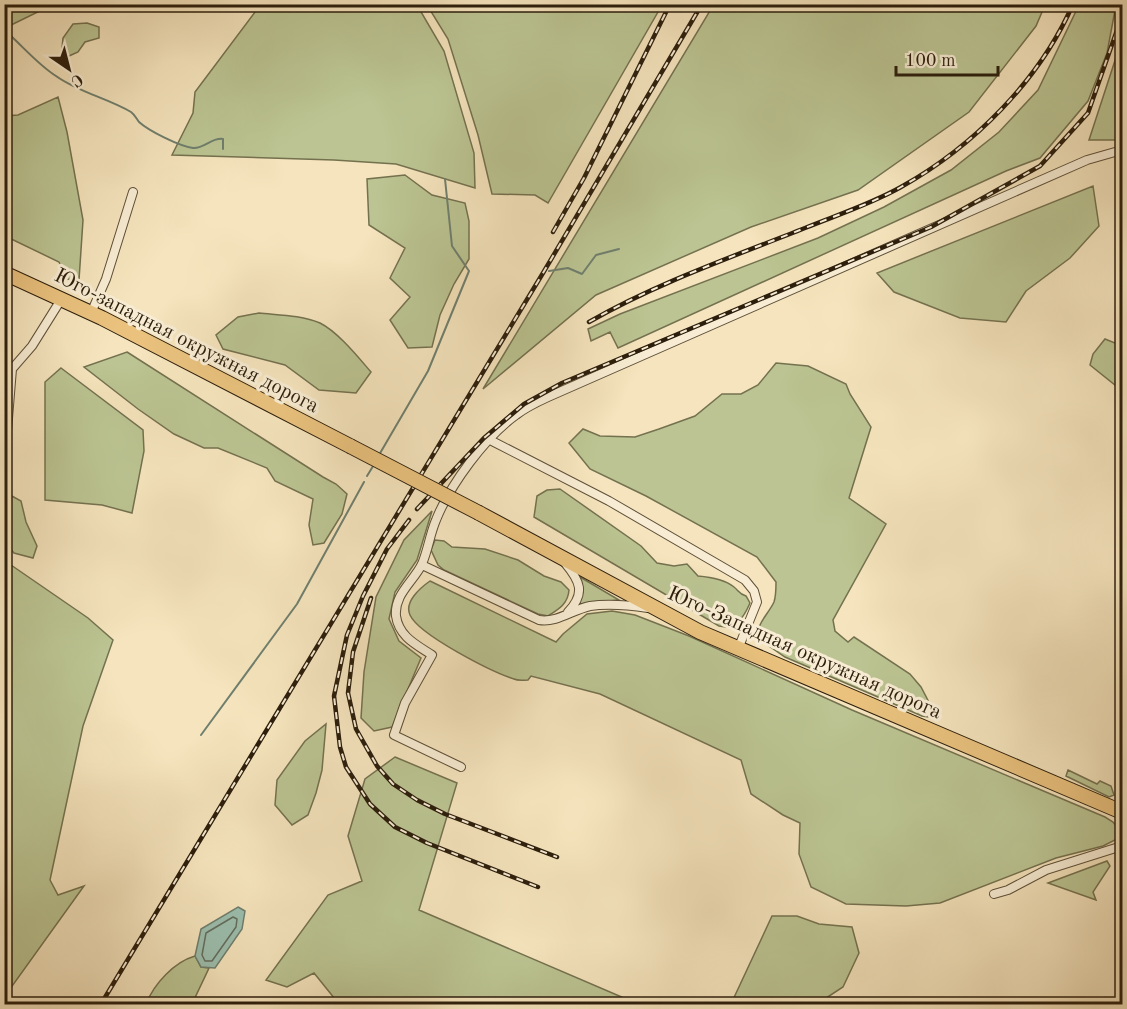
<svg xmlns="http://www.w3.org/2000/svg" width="1127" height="1009" font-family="'Old Standard TT',serif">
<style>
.green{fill:#bbc492;stroke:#74714f;stroke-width:1.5}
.water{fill:#9cbfaf;stroke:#6f7f6e;stroke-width:1.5}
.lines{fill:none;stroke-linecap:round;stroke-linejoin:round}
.shore{stroke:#646e5e;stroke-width:1.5}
.stream{stroke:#6f7f6e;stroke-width:2}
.street-casing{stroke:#5e5038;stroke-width:10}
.highway-casing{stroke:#2c1e0c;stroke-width:16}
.street{stroke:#f8edd4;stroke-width:8}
.highway{stroke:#eac27e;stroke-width:14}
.rail-casing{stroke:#2c1e0c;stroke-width:4.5}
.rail{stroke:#f8edd4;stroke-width:2;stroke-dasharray:7;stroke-linecap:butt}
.highway-bridge-casing{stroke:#2c1e0c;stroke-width:16;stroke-linecap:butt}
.highway-bridge{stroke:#eac27e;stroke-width:14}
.labels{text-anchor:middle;stroke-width:6;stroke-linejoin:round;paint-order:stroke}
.street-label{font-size:21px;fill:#2c1e0c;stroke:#f8edd4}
</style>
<rect width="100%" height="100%" fill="#f5e4bd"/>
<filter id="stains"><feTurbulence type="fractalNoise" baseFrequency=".00333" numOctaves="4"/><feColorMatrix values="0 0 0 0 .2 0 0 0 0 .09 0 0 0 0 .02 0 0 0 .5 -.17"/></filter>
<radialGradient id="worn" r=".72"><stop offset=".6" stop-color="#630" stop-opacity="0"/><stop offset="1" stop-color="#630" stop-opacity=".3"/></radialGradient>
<path class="green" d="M5,4H52V5L5,28Z
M261,4L417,5L444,51L474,153L475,188L396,164L334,160L172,155L193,113L195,92Z
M714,4L1045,5L1036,26L969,112L858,190L751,227L596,295L483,389Z
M427,5H662L548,203L535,195L492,194L478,135L448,39Z
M1079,5H1116L1107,53L1088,101L1040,158L1006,171L618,348L610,332L591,341L588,329L620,314L818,238L884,207L951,170L999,132L1038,90Z
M87,23L99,27V38L85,42L78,52L69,56L62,48L63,38L73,24Z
M1122,39V136L1118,140H1089Z
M58,97L67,132L83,220L79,280L67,279L59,262L5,236V116L18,115Z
M405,175L432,195L465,203L469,221V259L454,284L440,315L432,347L408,348L390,320L410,297L390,278L405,248L369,225L367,179Z
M1093,186L1099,226L1070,258L1026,291L1006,322L960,318L894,292L877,273Z
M259,313C278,315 302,315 320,323C338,332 358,357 371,372L356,393L319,390L285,365L223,349L216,335L238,317Z
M1105,339L1120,345C1124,356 1124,370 1121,381L1115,385L1090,365L1093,354Z
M127,352L323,477L336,484L347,494L342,514L324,543L313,545L309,525L313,499L275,481L267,468L218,448H204L174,434L138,409L84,367Z
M776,363L808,366L846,384L850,394L871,427L849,498L886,524L833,620L835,631L848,642L854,637L910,674L921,687L932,708L929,711L928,717L922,716L785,657L759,639C755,624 768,615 774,602C776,596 776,588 776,582L757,557L646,496L590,469L569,443L583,429L600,436L635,437L659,429L695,416L722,394H741L758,385Z
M61,368L143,430L144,451L132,513L102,505L45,500V382Z
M560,489L641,546L657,563L674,566L687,564L698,576C710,577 724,579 734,587C739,591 739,594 746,596L750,603C744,617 736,630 719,626L534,517L537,496L547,490Z
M10,495L21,501L26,522L37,546L33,558L14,553L5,543Z
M432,511L417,560L395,592L389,619L399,641L421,658L392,727L374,731L361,718L364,672L376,597L404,540Z
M435,540L444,541L452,547L485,549L518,560L544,576L561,582L569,590C568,604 559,609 548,616L538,614L444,570L438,565L431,550Z
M11,565L88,618L113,640L83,726L50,880L58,895L84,886L5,996L4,606Z
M580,577L619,600H618L579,604L583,592Z
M430,581L556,642L563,634L587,614L612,611L635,615L689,636L852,710L1105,817L1113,822L1120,831L1117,839L1103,846L1056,858L940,903L906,906L846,904L811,887L799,854L800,823L783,815L751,794L741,760L600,694L531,676L528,680C523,680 518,681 514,679C492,672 419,635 410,615C404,602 420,588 430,581Z
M326,724L322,770L316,793L308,815L292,825L275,805L277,780L305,741Z
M395,757L457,783L419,910L624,998L623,1004H339L314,973L287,987L266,980L328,895L362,881L348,836L365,779Z
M1068,770L1097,784L1100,781L1111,786L1114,795L1109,797L1066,776Z
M1107,861L1110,866L1093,892L1096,900L1048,883Z
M772,916H797L819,924L852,927L859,953L843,987L820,1002V1004H731Z
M195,956L201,967L209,968L192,1004H146C154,984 174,962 195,956Z"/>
<path class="water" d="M238,907L245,911L242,929L215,968L201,967L195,956L201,929Z"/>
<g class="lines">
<path class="shore" d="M233,917L237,919L236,927L212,961H205L202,955L206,933Z"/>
<path class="stream" d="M4,34L11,36C25,49 40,66 56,76C78,92 107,98 131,112C135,115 136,118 139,122C149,131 179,146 193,148C204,149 212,137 223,139V149
M549,271L568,268L582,274L596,255L619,249
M379,455L428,371L469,271L452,246L445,179
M367,476L375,463
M201,735L297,604L364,482"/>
<g class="street-casing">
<path id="street" d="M91,313L106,279L133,192
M490,440L609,501L745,580L754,591L757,602L738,649
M4,467L12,369L32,346L62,298
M565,563C580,581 586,593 568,612
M422,565L539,620C557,623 572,610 590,606C610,603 628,605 648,608
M461,767L394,735L405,703L432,655C417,645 399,637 396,616C394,594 414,581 422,564C428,550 430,534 436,520C450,485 485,437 516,415C526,407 537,402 548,397L1087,160L1122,150
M994,894L1008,890L1046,870L1122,846"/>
</g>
<g class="highway-casing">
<path id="highway" d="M4,273L102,318L350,446
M479,513L700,632L1122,812"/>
</g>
<use href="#street" class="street"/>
<use href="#highway" class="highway"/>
<g class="rail-casing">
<path id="rail" d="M553,232L584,178L670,4
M589,322C657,283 732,257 805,228C837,215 871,204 901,187C973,147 1040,80 1073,4
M417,509L484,438L524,404L562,383L931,227L1040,166L1088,113L1122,16
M409,520L387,549L363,596L347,635L334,696L340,747L346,767L370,804L395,827L427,843L538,887
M371,598L353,652L348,693L356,729L377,766L393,784L417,800L445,814L557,857
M101,1004L543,273L702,4"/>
</g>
<use href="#rail" class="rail"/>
<g class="highway-bridge-casing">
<path id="highway-bridge" d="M350,446L479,513"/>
</g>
<use href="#highway-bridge" class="highway-bridge"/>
</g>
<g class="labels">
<g class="street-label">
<text transform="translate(187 340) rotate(27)" y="7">Юго-западная окружная дорога</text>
<text transform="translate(805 652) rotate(24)" y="7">Юго-Западная окружная дорога</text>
</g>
</g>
<rect width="1127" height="1009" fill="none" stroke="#f5e4bd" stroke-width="24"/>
<rect x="6" y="6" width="1115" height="997" fill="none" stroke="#2c1e0c" stroke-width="3"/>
<rect x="12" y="12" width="1103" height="985" fill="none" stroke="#2c1e0c" stroke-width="1.5"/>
<g transform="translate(69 69) rotate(145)" stroke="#f8edd4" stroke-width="4.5" paint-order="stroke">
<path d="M0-4.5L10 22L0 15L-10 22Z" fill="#2c1e0c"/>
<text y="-9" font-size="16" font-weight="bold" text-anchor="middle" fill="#2c1e0c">С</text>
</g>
<path d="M896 66v9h102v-9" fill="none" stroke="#2c1e0c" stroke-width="3"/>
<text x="905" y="66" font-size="18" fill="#2c1e0c" stroke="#f8edd4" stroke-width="4.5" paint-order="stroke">100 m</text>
<rect width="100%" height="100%" filter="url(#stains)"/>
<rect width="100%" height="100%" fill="url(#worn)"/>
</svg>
